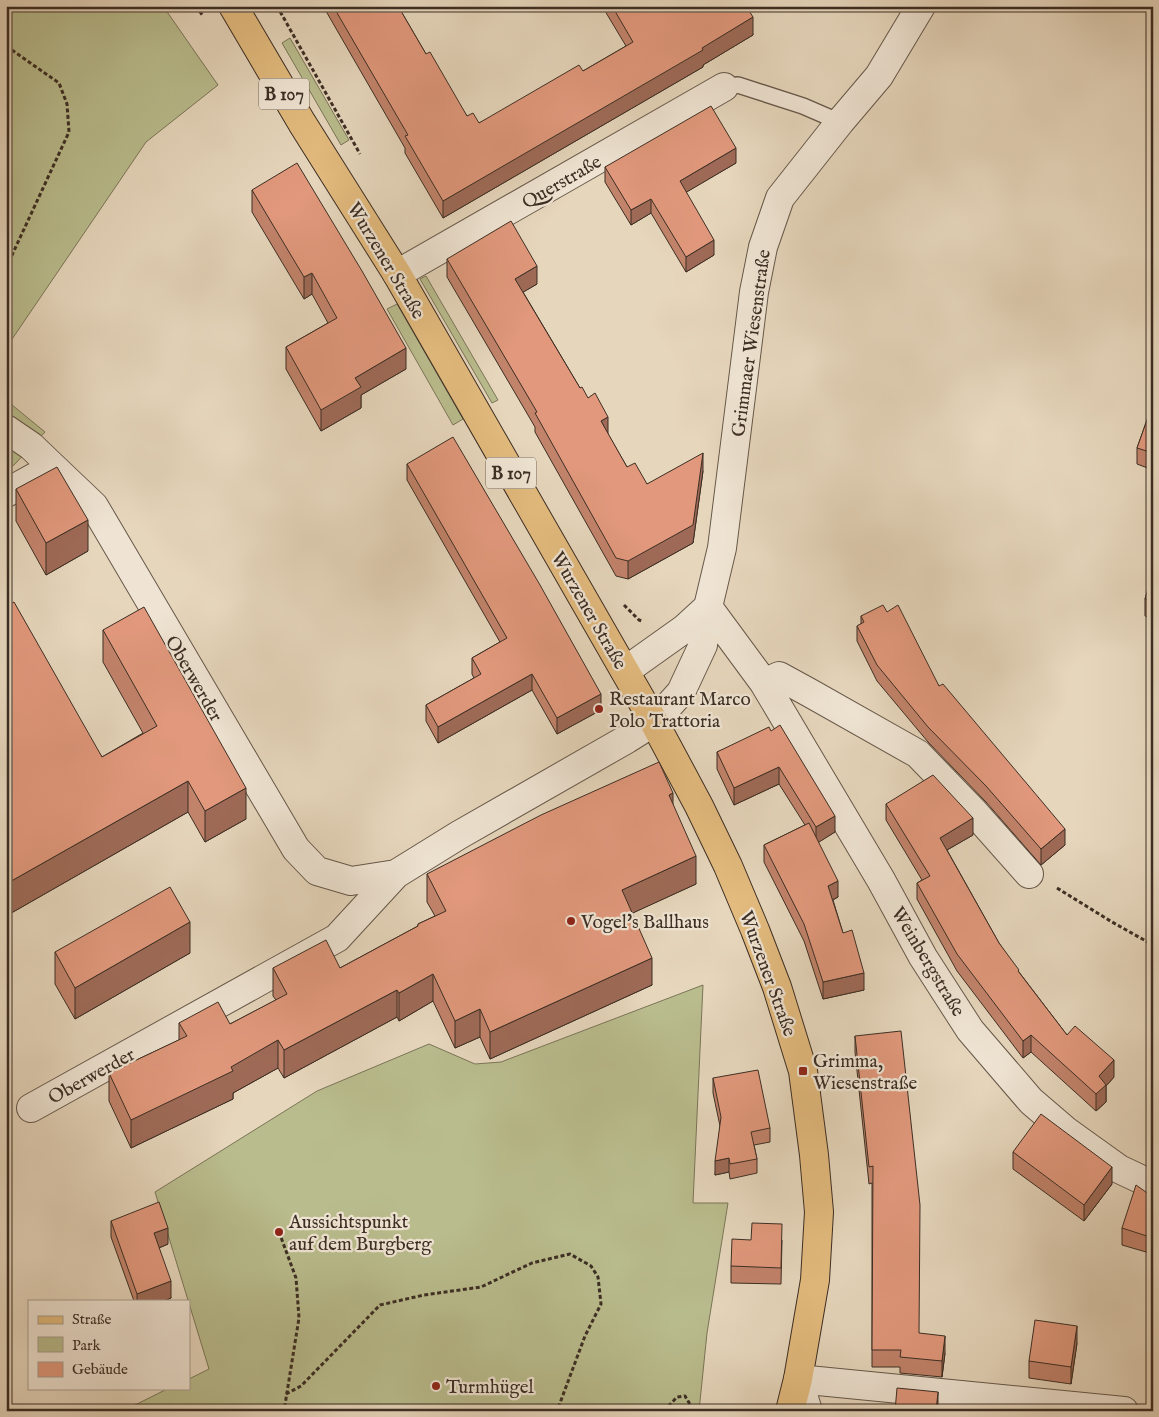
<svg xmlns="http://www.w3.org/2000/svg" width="1159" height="1417" font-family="'IM FELL English',serif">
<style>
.green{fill:#b9bc8d;stroke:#7a7558}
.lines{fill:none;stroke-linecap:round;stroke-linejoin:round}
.lane-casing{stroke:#66584a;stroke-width:18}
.street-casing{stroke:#66584a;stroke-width:30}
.primary-casing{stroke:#3c2e24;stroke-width:30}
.path{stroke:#3c2e24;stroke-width:3;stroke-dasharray:4 2.5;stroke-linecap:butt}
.lane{stroke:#efe4d3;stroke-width:15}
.street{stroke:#efe4d3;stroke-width:28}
.primary{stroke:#e3bb7e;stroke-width:28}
.wall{fill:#c2836b;stroke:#3c2e24}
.shaded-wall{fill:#9e6a57;stroke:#3c2e24}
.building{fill:#e1987c;stroke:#3c2e24}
.poi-dot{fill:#8f2418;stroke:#efe4d3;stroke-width:2}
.labels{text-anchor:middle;stroke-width:4.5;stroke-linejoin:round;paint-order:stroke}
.shield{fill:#efe4d3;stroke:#726558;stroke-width:1}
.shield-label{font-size:18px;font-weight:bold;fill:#3c2e24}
.street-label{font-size:19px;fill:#3c2e24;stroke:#efe4d3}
.poi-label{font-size:19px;fill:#3c2e24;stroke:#efe4d3;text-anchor:start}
</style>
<rect width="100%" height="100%" fill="#e6d6bc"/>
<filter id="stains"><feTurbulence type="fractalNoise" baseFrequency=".004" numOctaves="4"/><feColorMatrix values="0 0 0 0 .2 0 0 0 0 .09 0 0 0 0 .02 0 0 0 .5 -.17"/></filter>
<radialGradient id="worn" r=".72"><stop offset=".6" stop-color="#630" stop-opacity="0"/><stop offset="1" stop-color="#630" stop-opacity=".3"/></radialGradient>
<path class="green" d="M6,6H163L218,85L146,142L6,348Z
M290,38L349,140L341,145L282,43Z
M426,276L498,400L492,403L420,279Z
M397,304L463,419L453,425L387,309Z
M6,400L45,432L14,465L6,470Z
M703,985L693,1203H728L707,1333L699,1411H123L169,1388H189V1379L209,1369L155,1192L317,1091L429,1044L475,1064L501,1062Z"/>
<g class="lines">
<g class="lane-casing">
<path id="lane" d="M724,87L738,85L803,106L840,122"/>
</g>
<g class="street-casing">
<path id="street" d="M397,274L724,87
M6,429L31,446L53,467
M6,493L53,467L94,506L296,849L317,871L351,881L396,874L459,835L627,739L654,722L681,692L703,645L708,607L722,548L754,292L763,247L780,198L840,122L879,76L921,6
M708,607L764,683L881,880L923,957L970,1030L1031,1101L1066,1131L1119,1169L1153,1185
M625,671L684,629L708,607
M764,683L779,676L810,693L918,754L974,812L1029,874
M31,1108L337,938L396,874
M808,1411L798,1379L1124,1411"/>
</g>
<g class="primary-casing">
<path id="primary" d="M233,6L302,123L397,274L654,722L699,806L728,866L755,930L777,987L803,1071L814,1155L819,1212L815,1280L798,1379L790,1411"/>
</g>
<path class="path" d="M196,6L203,16
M277,6L360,154
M6,10L13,6
M6,48H9L59,83L67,104L69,132L6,268
M624,605L639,620L642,621
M1057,888L1112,922L1153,945
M279,1232L296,1278L299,1318L284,1411
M286,1394L301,1386L380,1305L424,1295L481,1287L532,1263L570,1254L591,1266L598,1277L601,1304L585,1336L557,1411
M664,1411L677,1397L685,1396L694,1411"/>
<use href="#lane" class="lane"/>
<use href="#street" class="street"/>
<use href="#primary" class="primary"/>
</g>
<path class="wall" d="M323,6H398L426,54L467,116L479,123L583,71L626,46L602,6H746L753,35L703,65V67L443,218L405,153V148Z
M736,163L686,192L714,255L686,272L651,213L631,225L605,182V167Z
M252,190L406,369L361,395V408L321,431L286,369V347L328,323L312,294L304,299L252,212Z
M447,259L537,284L523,292L580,388L608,434L627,467L647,484L703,471L693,543L628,579L616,576L535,432V427L447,277Z
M1153,403V470L1137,464V448Z
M407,464L601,710L557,734L532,690L438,743L426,721V705L474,678L472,674V658L500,642L407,480Z
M16,489L88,551L46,575L16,521Z
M1153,572V618L1145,616V599Z
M6,606L102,757L143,733L103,662V630L246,819L205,842L188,812L6,916Z
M887,612L939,686L1065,845L1041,865L986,802L928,742L877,681L857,641V626L861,624V616Z
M771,731L835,832L818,842L838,897L833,900L843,933L864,990L823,999L804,941L764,862V845L805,825L779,784L734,805L717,769V752Z
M886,804L973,835L947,850L999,943L1019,972L1067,1035L1114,1077L1106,1086V1102L1096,1111L1031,1052L1023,1058L957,971L917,899V883L922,880L886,820Z
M673,805L696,884L632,913L652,985L490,1059L480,1037L455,1048L433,1001L399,1021L397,1017L284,1078L278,1068L233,1093V1099L131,1148L109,1101V1073L179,1040V1023L230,1024L276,1000L273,996V968H340L418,926V924L435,916L427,902V874Z
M55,952L190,953L75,1019L55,984Z
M855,1036L919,1334L945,1353L942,1377L900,1373V1367H872V1183L869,1184L855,1052Z
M713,1078L770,1128V1142L754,1145L757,1159V1173L730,1179L729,1172L715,1175L720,1126L713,1093Z
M1013,1152L1112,1184L1084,1221L1013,1169Z
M1153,1197V1254L1122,1245V1228Z
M111,1221L168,1244L159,1248L171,1298L164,1301H134L111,1237Z
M782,1240L781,1284L731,1283V1266Z
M1077,1343L1071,1384L1029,1378V1361Z"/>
<path class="shaded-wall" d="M753,17V35L703,65V67L443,218V201Z
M736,148V163L680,196V181Z
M651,199V213L631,225V210Z
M714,240V255L686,272V257Z
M537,266V284L515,297V279Z
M312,273V294L304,299V277Z
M406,348V369L361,395V408L321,431V410L355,378Z
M608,417V435L601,421Z
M703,453V471L693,543L628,579V561Z
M88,520V551L46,575V543Z
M532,674V690L438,743V727Z
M601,694V710L557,734V718Z
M779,767V784L734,805V788Z
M188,781V812L6,916V884Z
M246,788V819L205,842V811Z
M673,793V820L669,795Z
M835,816V832L816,844V827Z
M973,818V835L940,854V838Z
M1065,829V845L1041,865V849Z
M696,856V884L622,918V890Z
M838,881V897L828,902V886Z
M190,922V953L75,1019V988Z
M652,958V985L490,1059V1032Z
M864,973V990L823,999V982Z
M433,974V1001L399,1021V993Z
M397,990V1017L284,1078V1050Z
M480,1009V1037L455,1048V1021Z
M1031,1035V1052L1023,1058V1041Z
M278,1040V1068L233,1093V1099L131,1148V1120Z
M1114,1060V1077L1106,1086V1102L1096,1111V1094L1099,1076Z
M729,1158V1172L715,1175V1161Z
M1112,1167V1184L1084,1221V1205Z
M168,1228V1244L154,1250V1233Z
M171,1281V1298L164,1301H137V1294Z
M1077,1326V1343L1071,1384V1367Z
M945,1336V1353L942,1377V1361Z
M938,1392V1411H936Z"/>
<path class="building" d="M333,6H398L426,54L430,52L467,116L473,113L479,123L579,65L583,71L633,42L612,6H746L753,17L702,48L703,50L443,201L405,136L408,135Z
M711,106L736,148L680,181L714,240L686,257L651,199L631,210L605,167Z
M297,163L362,271L406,348L355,378L361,387L321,410L286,347L337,318L312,273L304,277L252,190Z
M511,221L537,266L515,279L580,388L582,387L588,398L595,393L608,417L601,421L627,467L635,463L647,484L703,453L693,525L628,561L616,558L535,413L537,412L447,259Z
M1153,403V453L1137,448Z
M453,437L540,585L601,694L557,718L532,674L438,727L426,705L481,674L472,658L507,638L407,464Z
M57,467L88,520L46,543L16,489Z
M1153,572V602L1145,599Z
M14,602L102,757L157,726L103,630L144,607L246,788L205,811L188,781L6,884V606Z
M883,605L887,612L898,605L939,686L943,684L1065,829L1041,849L986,786L928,727L877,665L857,626L864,622L861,616Z
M780,725L835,816L816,827L779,767L734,788L717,752L769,727L771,731Z
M659,762L673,793L669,795L696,856L622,890L652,958L490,1032L480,1009L455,1021L433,974L399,993L397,990L284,1050L278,1040L231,1067L233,1071L131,1120L109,1073L187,1036L179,1023L218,1002L230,1024L287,994L273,968L326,940L340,968L418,926V924L446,911L427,874L541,815Z
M933,775L973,818L940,838L999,943L1019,970L1018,971L1067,1035L1075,1026L1114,1060L1099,1076L1106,1085L1096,1094L1031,1035L1023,1041L957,954L917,883L930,876L886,804Z
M809,823L838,881L828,886L843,933L852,930L864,973L823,982L804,924L764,845Z
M170,887L190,922L75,988L55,952Z
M901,1031L920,1205L919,1333L945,1336L942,1361L900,1357L901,1350H872L873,1166L869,1167L855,1036Z
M758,1070L770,1128L751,1132L757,1159L730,1164L729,1158L715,1161L721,1117L713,1078Z
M1041,1114L1112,1167L1084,1205L1013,1152Z
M1136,1185L1153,1197V1238L1122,1228Z
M159,1202L168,1228L154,1233L171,1281L137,1294L111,1221Z
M752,1223L782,1224L781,1268L731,1266L732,1239L751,1240Z
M1035,1320L1077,1326L1071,1367L1029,1361Z
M897,1388L938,1392L936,1411H895Z"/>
<g class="poi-dot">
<circle cx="599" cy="709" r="5"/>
<circle cx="571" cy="921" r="5"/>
<rect x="798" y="1066" width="10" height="10" rx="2.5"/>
<circle cx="279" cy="1232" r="5"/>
<circle cx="436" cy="1386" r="5"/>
</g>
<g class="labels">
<g class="shield">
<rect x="259" y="78.5" width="50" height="31" rx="4"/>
<rect x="486" y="457.5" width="50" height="31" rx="4"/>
</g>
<g class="shield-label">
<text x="284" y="100">B 107</text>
<text x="511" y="479">B 107</text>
</g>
<g class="street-label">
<text transform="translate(561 181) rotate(-30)" y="7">Querstraße</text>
<text transform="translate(387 260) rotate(59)" y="7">Wurzener Straße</text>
<text transform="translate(750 343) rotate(-82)" y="7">Grimmaer Wiesenstraße</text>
<text transform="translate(590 610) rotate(60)" y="7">Wurzener Straße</text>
<text transform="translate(195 678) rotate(60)" y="7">Oberwerder</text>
<text transform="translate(929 961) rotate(59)" y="7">Weinbergstraße</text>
<text transform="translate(769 973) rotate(70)" y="7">Wurzener Straße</text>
<text transform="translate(91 1075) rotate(-29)" y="7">Oberwerder</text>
</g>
<g class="poi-label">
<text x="609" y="705">Restaurant Marco<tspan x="609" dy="22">Polo Trattoria</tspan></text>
<text x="581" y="928">Vogel's Ballhaus</text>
<text x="813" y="1067">Grimma,<tspan x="813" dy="22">Wiesenstraße</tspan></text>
<text x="289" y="1228">Aussichtspunkt<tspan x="289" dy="22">auf dem Burgberg</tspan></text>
<text x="446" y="1393">Turmhügel</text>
</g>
</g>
<rect width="1159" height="1417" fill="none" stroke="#e6d6bc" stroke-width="25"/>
<rect x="8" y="8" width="1144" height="1402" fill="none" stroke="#3c2e24" stroke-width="2.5"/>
<rect x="12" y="12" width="1134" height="1392" fill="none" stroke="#3c2e24"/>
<rect x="28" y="1300" width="162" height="90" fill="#efe4d3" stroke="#a79b8d"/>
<rect x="38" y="1316" width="25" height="8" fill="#e3bb7e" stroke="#a79b8d"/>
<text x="72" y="1324" font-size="15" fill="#3c2e24">Straße</text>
<rect x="38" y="1337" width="25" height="15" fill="#b9bc8d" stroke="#a79b8d"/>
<text x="72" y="1350" font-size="15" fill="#3c2e24">Park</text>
<rect x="38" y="1362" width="25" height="15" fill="#e1987c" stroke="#a79b8d"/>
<text x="72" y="1374" font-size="15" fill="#3c2e24">Gebäude</text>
<rect width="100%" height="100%" filter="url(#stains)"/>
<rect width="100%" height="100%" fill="url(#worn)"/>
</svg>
